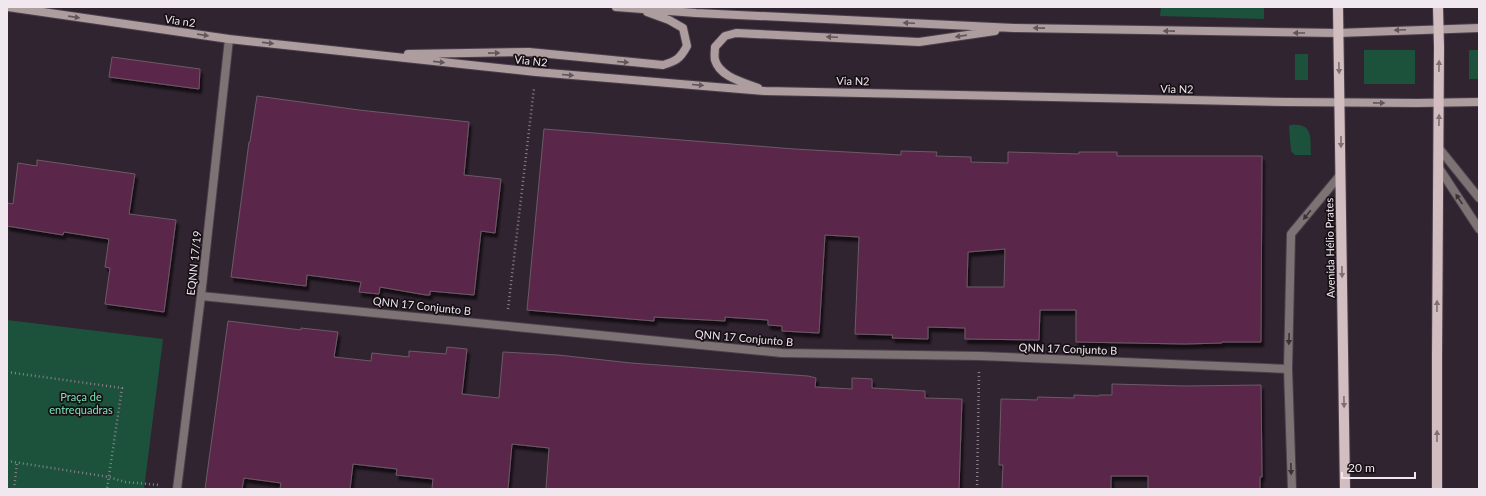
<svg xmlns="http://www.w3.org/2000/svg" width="1486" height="496" font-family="Lato,sans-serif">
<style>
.green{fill:#1c513c}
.building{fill:#5a2548;stroke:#6d5a65;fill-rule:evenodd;filter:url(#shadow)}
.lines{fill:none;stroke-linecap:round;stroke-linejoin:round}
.service-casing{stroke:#4c3f4c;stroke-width:10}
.minor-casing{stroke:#4c3f4c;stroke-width:10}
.secondary-casing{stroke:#4c3f4c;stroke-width:10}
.primary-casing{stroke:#4c3f4c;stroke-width:12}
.path{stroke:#8d818c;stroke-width:2.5;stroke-dasharray:1 3;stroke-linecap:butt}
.service{stroke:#7d7374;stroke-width:8}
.minor{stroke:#7d7374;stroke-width:8}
.secondary{stroke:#ad9d9f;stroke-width:8}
.primary{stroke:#d2bdc0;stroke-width:10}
.oneway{fill:#62565a}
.oneway2{fill:#7d6f73}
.oneway3{fill:#3a3336}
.labels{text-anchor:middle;stroke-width:3.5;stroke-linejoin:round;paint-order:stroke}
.street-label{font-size:11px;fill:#f0e7ef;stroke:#161015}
.park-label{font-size:11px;fill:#7ae6b8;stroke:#161015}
</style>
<defs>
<filter id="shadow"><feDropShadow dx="2.5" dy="4.5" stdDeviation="1" flood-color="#0009"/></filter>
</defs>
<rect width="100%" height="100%" fill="#312431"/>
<path class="green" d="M1161,7H1264V19L1160,16Z
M1364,50H1415V84H1364Z
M1469,50H1479V79H1469Z
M1295,54H1308V80H1295Z
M1290,125C1314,122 1310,138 1311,155H1295L1291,151L1289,127Z
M7,320L163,339L144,489H7Z"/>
<path class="building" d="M112,57L200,69L199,89L109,77Z
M257,96L359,110L469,122L464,175L501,179L495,233L481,231L474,295L430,291V295H426L380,287L379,294L359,292L361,282L307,275L306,286L231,277L249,142H250Z
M544,129L794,149L901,155V151L937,152L936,156L971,157V162L1008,163V152L1079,154V152H1117V156H1262L1261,342H1222V343L1185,344L1076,342V310H1040L1039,340L965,339V328L928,327V339L892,338L893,335L855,334L859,237L825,235L819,333L782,331V326L768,325V320L725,317V321L654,317V321L527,310ZM1005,249L1004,287H967L968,252Z
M37,160L135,174L129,214L176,220L164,312L105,304L110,268L105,267L109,239L64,232L63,235L7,226V203L13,204L18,163L37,166Z
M228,321L301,330V328L338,332L334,357L371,361L372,353L409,357V351L446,354L447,347L467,349L462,394L499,398L503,352L558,355L631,363L808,376L816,378L815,387L852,389V378L872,379V388L925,391V398L962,399L959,489H546L549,448L512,444L508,489H432L433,479L396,475L397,469L353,464L350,489H280L281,483L244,478L242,489H205Z
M1112,384L1186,386L1261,385L1262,477H1260V489H1148V476H1111V489H1002L1003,465H999L1001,399L1037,400L1038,397L1074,398V395L1099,396V395H1112Z"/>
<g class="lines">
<g class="service-casing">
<path id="service" d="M1438,147L1479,198
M1439,168L1479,229
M1292,489L1288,369L1291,234L1341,174"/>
</g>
<g class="minor-casing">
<path id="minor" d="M201,296L782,353L980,356L1288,369
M177,489L201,296L229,39"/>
</g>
<g class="secondary-casing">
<path id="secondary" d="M8,7L229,39L536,72L765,91L1286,102L1417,103L1479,102
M616,7L696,13L1014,28L1338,33L1479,28
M408,54L529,52L663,65C676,61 680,59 687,46L683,28L669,20L647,12
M758,88C743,82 720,77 715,60C714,56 715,51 715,47L725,36L736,33L919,42L995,31"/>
</g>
<g class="primary-casing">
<path id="primary" d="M1338,7L1345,489
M1437,489V357L1439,47L1438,7"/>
</g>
<path class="path" d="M508,309L534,88
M7,372L122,388L107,489
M7,461L109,477L125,482L160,485
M14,489L17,463
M977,489L979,372"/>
<use href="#service" class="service"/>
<use href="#minor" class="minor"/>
<use href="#secondary" class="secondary"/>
<use href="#primary" class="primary"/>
</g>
<defs><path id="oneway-solid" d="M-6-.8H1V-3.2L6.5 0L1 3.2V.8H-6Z"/></defs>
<g class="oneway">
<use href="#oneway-solid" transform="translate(74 17) rotate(8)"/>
<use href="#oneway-solid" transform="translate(909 23) rotate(-177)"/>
<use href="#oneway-solid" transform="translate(1039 28) rotate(-179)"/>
<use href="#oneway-solid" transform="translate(1400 30) rotate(177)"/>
<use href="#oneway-solid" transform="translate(1169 31) rotate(-179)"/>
<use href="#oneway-solid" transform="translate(1299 33) rotate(-180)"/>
<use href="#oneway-solid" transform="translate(203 35) rotate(8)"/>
<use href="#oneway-solid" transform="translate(961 36) rotate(172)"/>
<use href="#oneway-solid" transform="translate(832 37) rotate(-177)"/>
<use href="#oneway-solid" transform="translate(268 43) rotate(6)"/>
<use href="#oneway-solid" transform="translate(494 53) rotate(-1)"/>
<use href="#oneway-solid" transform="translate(439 62) rotate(6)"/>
<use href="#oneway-solid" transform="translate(623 62) rotate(5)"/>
<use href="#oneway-solid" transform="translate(568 75) rotate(5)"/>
<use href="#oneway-solid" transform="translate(698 85) rotate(5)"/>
<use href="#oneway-solid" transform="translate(1379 103) rotate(1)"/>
</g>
<g class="oneway2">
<use href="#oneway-solid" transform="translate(1439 66) rotate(-89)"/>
<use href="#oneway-solid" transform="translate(1339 68) rotate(88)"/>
<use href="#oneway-solid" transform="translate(1439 120) rotate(-89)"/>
<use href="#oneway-solid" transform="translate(1341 142) rotate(90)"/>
<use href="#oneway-solid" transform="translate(1342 272) rotate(89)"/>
<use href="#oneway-solid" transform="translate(1437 306) rotate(-89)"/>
<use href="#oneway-solid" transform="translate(1344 402) rotate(89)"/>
<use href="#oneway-solid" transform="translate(1437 436) rotate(-90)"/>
</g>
<g class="oneway3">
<use href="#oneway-solid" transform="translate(1459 199) rotate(-124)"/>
<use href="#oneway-solid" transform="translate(1307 215) rotate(129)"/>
<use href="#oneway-solid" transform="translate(1289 339) rotate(92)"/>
<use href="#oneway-solid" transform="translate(1291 469) rotate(88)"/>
</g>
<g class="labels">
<g class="street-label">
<text transform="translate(180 21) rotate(8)" y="4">Via n2</text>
<text transform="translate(531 61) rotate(6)" y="4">Via N2</text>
<text transform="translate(853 81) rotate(1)" y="4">Via N2</text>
<text transform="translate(1177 89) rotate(1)" y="4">Via N2</text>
<text transform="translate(1330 248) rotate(-91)" y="4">Avenida Hélio Prates</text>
<text transform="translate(194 263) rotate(-84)" y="4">EQNN 17/19</text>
<text transform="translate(422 306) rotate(6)" y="4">QNN 17 Conjunto B</text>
<text transform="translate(744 338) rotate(5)" y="4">QNN 17 Conjunto B</text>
<text transform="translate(1068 349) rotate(2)" y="4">QNN 17 Conjunto B</text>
</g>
<g class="park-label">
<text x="81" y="401">Praça de<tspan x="81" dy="13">entrequadras</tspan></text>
</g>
</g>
<rect width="1486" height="496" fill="none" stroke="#f0e7ef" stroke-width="16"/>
<path d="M1342 472v6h73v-6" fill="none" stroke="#f0e7ef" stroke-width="2"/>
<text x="1348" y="472" font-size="12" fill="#f0e7ef" stroke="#161015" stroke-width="3" paint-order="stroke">20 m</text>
</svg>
